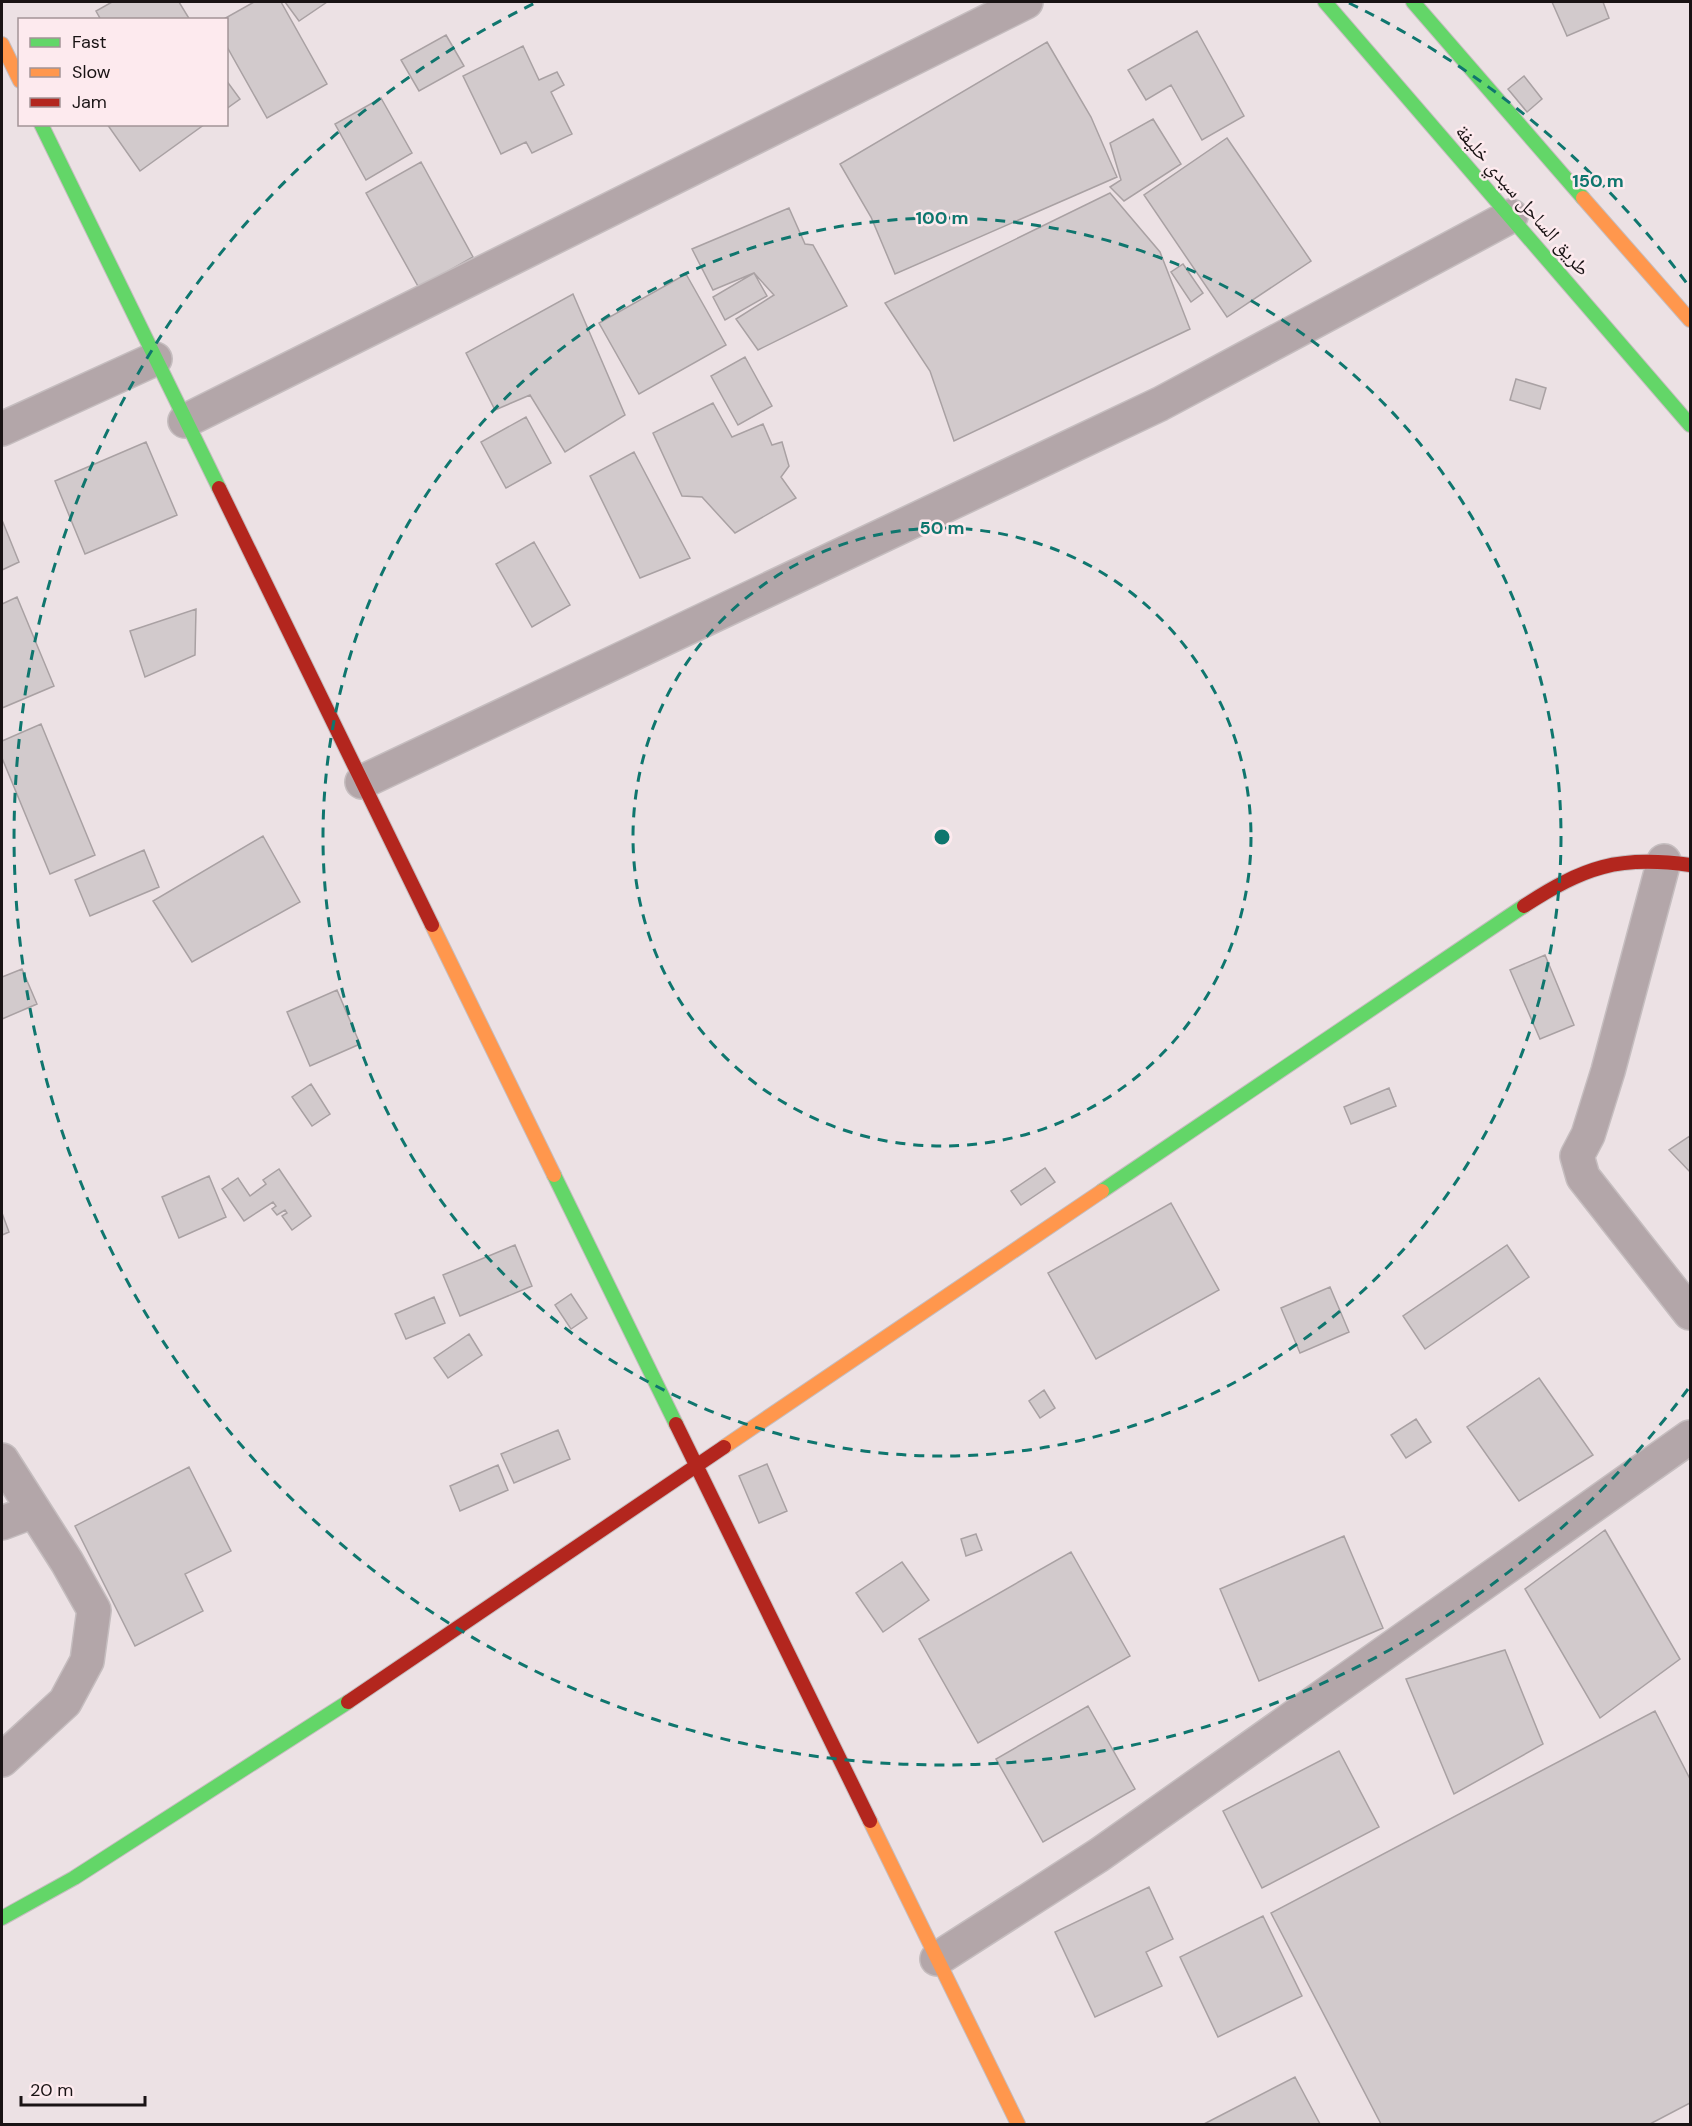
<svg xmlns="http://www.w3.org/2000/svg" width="1692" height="2126" font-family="'DM Sans','Noto Naskh Arabic',sans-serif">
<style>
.building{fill:#d2cacc;stroke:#a9a1a3;stroke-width:1.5}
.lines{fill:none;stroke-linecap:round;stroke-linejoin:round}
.street-casing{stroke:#c5bdbf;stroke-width:36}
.fast-casing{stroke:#c5bdbf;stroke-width:16}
.slow-casing{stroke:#c5bdbf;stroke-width:16}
.jam-casing{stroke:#c5bdbf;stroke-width:16}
.street{stroke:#b3a6a9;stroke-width:33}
.fast{stroke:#63d668;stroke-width:14}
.slow{stroke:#ff974d;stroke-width:14}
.jam{stroke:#b3261e;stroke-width:14}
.ring{fill:none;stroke:#0f766e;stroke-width:3;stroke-dasharray:10 8}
.labels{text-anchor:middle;stroke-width:5;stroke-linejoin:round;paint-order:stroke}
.street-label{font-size:20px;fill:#191314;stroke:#fdeaee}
.centre{fill:#0f766e;stroke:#fdeaee;stroke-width:3}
.ring-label{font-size:18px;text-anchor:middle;font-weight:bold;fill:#0f766e;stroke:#fdeaee;stroke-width:5;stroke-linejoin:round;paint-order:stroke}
</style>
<rect width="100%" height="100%" fill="#ece1e4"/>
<path class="building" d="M112,2H179L190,20H101L96,11Z
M254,2H281L327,84L267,118L226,45V20H222Z
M285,2H327L299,21Z
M1552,2H1603L1609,18L1567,36Z
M1197,31L1244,116L1202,140L1171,85L1146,100L1128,70Z
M446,35L464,66L419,91L401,60Z
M1047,42L1091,117L1117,177L895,274L871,217L840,164Z
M523,46L539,80L557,72L564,85L551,92L572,134L532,153L526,142L501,154L463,76Z
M1524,76L1542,99L1527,112L1508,89Z
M226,80L240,99L226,109Z
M381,98L412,153L366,180L335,124Z
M1153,119L1181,164L1124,201L1110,187L1121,180L1110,143Z
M107,124H205L140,171Z
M1227,138L1311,261L1227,317L1144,195Z
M421,162L473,257L419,288L366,193Z
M1110,193L1160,252L1190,329L954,441L930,371L885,303Z
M789,208L805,244L813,245L847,306L758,350L736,319L774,295L754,273L713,290L692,249Z
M1183,264L1203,293L1191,302L1171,272Z
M754,273L767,296L725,320L713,297Z
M686,274L726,345L639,394L599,323Z
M573,294L625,415L565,452L530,395L495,410L466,353Z
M745,357L772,406L738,425L711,376Z
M1516,379L1546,388L1540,409L1510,400Z
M713,403L732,437L763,424L772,445L782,442L789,466L781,477L796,498L735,533L702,497L682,496L653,433Z
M526,417L551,463L506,488L481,442Z
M146,442L177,515L85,554L55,481Z
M634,452L690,558L640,578L590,476Z
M2,520L19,562L2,570Z
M534,542L570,605L532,627L496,564Z
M17,597L54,686L2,708V604Z
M196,609L195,655L145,677L130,631Z
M41,724L95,855L50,874L2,758V741Z
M263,836L300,902L192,962L153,901Z
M144,850L159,887L90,916L75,880Z
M1545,955L1574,1025L1540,1039L1510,970Z
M22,969L37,1004L2,1019V977Z
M337,990L360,1044L310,1066L287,1012Z
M311,1084L330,1114L312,1126L292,1097Z
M1389,1088L1396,1106L1351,1124L1344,1107Z
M1690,1136V1172L1669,1150Z
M1045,1168L1055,1182L1021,1205L1011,1191Z
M279,1169L311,1216L292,1230L282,1216L287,1213L285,1210L277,1215L272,1209L276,1206L273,1202L244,1221L222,1189L238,1178L250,1196L266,1184L263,1180Z
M209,1176L226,1217L179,1238L162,1197Z
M1171,1203L1219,1290L1096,1359L1048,1273Z
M2,1213L9,1232L2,1235Z
M515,1245L532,1286L460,1316L443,1275Z
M1507,1245L1529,1277L1425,1349L1403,1316Z
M1330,1287L1349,1332L1300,1353L1281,1308Z
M571,1294L587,1318L571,1329L555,1305Z
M434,1297L445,1323L406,1339L395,1314Z
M469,1334L482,1355L448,1378L434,1358Z
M1539,1378L1593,1455L1519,1501L1467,1427Z
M1044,1390L1055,1408L1040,1418L1029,1401Z
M1416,1419L1431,1442L1406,1458L1391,1435Z
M558,1430L570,1459L514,1483L501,1454Z
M767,1464L787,1511L759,1523L739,1476Z
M498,1465L508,1490L460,1511L450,1486Z
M189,1467L231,1551L185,1574L203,1611L135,1646L75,1526Z
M1605,1530L1680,1659L1600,1718L1525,1589Z
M976,1534L982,1550L966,1556L961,1539Z
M1344,1536L1383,1628L1259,1681L1220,1589Z
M1071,1552L1130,1656L978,1743L919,1639Z
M902,1562L929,1600L883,1632L856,1593Z
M1505,1650L1543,1744L1454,1794L1406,1679Z
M1088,1706L1135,1789L1043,1842L996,1759Z
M1655,1711L1690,1779V2103L1650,2124H1381L1271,1913Z
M1339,1751L1379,1827L1262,1888L1223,1811Z
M1149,1887L1173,1939L1146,1952L1162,1986L1095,2017L1055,1932Z
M1263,1916L1302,1996L1218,2037L1180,1957Z
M1295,2077L1320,2124H1204Z"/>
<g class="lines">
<g class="street-casing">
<path id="street" d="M185,421L1026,2
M2,429L155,359
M362,782L1160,404L1511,216
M1664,861L1608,1071L1588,1135L1577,1156L1583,1177L1690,1313
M2,1460L67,1562L94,1610L87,1661L65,1702L2,1760
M2,1523L34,1511
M937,1959L1099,1855L1690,1437"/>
</g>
<g class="fast-casing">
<path id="fast" d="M1325,2L1690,425
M1413,2L1583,198
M41,124L219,488
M554,1175L676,1424
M1102,1191L1524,906
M2,1918L74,1878L348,1702"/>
</g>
<g class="slow-casing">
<path id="slow" d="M2,44L20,81
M1583,198L1690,320
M432,925L554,1175
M724,1447L1102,1191
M870,1821L1018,2124"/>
</g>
<g class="jam-casing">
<path id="jam" d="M219,488L432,925
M1524,906C1584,867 1618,855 1690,865
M676,1424L870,1821
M348,1702L724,1447"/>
</g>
<use href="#street" class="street"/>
<use href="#fast" class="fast"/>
<use href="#slow" class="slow"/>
<use href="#jam" class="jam"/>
</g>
<g class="ring">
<circle cx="942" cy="837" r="309"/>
<circle cx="942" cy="837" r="619"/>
<path d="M1688 1389A928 928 0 1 1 535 3M1349 3A928 928 0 0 1 1688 285"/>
</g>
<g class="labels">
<g class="street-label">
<text transform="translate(1523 200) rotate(49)" y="7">طريق الساحل سيدي خليفة</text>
</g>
</g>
<circle cx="942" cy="837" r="9" class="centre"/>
<g class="ring-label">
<text x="1598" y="187">150 m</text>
<text x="942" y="224">100 m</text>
<text x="942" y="534">50 m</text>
</g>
<rect width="1692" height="2126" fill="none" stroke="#191314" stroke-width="6"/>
<rect x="18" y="18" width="210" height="108" fill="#fdeaee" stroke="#a29497" stroke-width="1.5"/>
<rect x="30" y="38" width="30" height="9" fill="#63d668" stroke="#a29497" stroke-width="1.5"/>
<text x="72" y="48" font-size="18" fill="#191314">Fast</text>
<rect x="30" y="68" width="30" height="9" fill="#ff974d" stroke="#a29497" stroke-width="1.5"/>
<text x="72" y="78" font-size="18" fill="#191314">Slow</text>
<rect x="30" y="98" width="30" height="9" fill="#b3261e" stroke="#a29497" stroke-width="1.5"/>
<text x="72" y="108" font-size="18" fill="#191314">Jam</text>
<path d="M21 2096v9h124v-9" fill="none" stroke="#191314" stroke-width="3"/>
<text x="30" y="2096" font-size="18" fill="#191314" stroke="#fdeaee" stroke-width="4.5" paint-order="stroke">20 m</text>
</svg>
